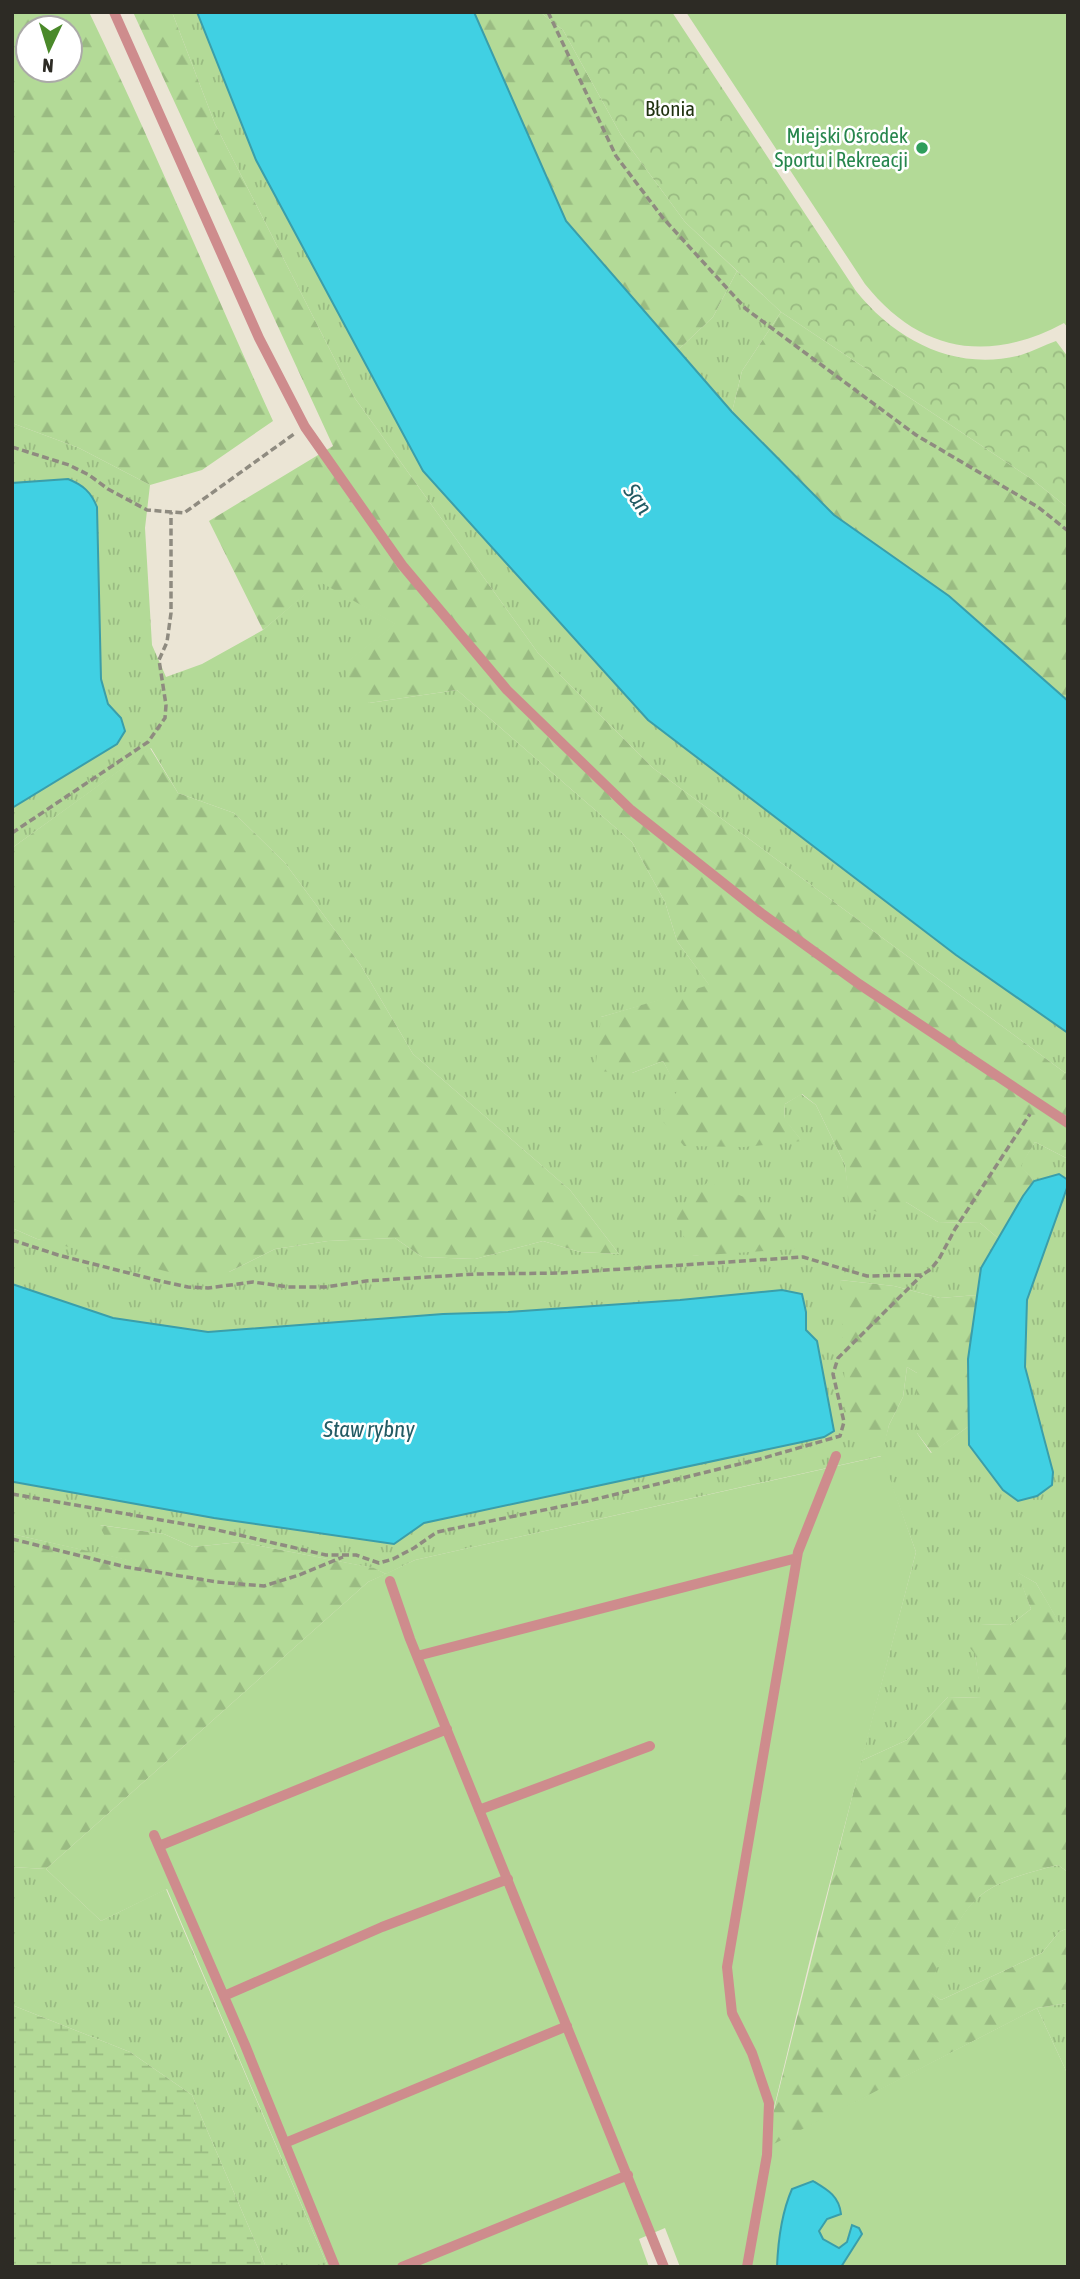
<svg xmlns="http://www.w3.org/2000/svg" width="1080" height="2279" font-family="'Asap Condensed',sans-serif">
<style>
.grass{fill:url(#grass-tufts);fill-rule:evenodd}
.forest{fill:url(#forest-firs);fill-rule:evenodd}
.wetland{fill:url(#wetland-marsh)}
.park{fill:url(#park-crowns)}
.garden{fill:#b3da97}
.water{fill:#40d0e3;stroke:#3a9eaa;stroke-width:2}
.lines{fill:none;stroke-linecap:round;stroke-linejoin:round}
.path{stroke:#8f8b80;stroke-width:3.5;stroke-dasharray:7 3.5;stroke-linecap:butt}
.service{stroke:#ce8c8d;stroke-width:10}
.leisure-dot{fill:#2e9e5b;stroke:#fff;stroke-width:2.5}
.labels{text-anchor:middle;stroke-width:5;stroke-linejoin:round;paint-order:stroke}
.park-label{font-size:21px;fill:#1f310f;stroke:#fff}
.leisure-label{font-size:21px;fill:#27864d;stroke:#fff;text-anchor:end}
.water-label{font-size:23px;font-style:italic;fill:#225b64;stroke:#fff}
</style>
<defs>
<pattern id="grass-tufts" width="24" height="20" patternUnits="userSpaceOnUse" patternTransform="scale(1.75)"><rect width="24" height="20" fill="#b3da97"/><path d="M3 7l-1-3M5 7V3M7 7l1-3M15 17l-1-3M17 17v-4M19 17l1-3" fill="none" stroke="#9abb82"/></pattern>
<pattern id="forest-firs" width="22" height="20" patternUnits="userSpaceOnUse" patternTransform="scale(1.75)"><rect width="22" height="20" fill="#b3da97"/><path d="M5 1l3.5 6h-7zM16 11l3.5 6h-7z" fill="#9abb82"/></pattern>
<pattern id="wetland-marsh" width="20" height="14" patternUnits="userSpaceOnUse" patternTransform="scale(1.75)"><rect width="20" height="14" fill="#b3da97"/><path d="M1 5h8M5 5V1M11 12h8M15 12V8" fill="none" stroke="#9abb82"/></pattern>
<pattern id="park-crowns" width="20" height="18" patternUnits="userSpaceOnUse" patternTransform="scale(1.75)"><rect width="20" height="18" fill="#b3da97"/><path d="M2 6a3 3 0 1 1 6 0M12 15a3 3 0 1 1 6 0" fill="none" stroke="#9abb82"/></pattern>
</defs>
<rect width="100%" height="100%" fill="#ebe5d5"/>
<path class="grass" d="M172,12H197L256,160L423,471L648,720L956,955L1068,1033V1075L653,768L538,653L354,397L215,124Z
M737,271L781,312L742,371L732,412L678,350L713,317Z
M12,423L79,448L150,485L145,528L152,645L166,677L202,664L263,630L320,581L396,624L345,664L369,703L457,690L632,842L665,902L677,941L710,986L601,1017L632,1073L663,1061L679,1090L801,1140L784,1119L785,1104L801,1094L816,1105L845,1165L850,1205L906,1202L938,1222L980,1223L998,1238L981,1268L977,1295L940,1298L894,1286L840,1280L881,1455L889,1425L903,1397L907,1367L917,1373V1433L931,1453L969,1426V1445L1053,1472L1025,1367L1027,1299L1068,1185V1626L1062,1628L1036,1583L1018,1573L1031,1609L1010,1625L980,1624L975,1654L982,1698L948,1697L907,1740L861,1761L916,1552L881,1456L415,1560L386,1574L373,1568L240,1542L193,1547L164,1534L100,1525L131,1561L12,1534V1482L214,1518L394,1544L423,1523L802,1442L824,1437L834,1430L817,1341L806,1330V1312L782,1290L680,1300L508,1312L443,1314L208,1332L113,1318L12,1284V1228L37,1239L229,1272L275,1249L328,1241L395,1238L422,1257L475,1259L543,1241L580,1252L619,1254L570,1190L413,1054L360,964L285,863L234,813L178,793L151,748L12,848V808L117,744L121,718L108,704L101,679L97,507L68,479L12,483ZM708,1182L707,1254L692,1256Z
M1035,1142L1068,1159V1180L1059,1174L1034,1181L1020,1166Z
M1058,1865L1068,1872V1928L1059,1932L1042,1953L941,2000L927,1991C941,1960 956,1911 985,1892C1006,1878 1034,1871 1058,1865Z
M12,1867L46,1869L101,1921L166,1889L328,2267H266L192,2095L130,2052L12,2005Z
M1068,2003V2075L1037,2008Z"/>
<path class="forest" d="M12,12H89C154,147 211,285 273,421L202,470L150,485L79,448L12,423ZM70,28V70H28V28Z
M133,12H172L215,124L354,397L538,653L653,768L1068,1075V1159L1035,1142L1021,1166L1034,1181L998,1238L980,1223L938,1222L906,1202L887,1214L849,1205L845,1165L816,1105L802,1094L785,1104L784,1118L802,1141L744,1147L684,1146L659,1117L678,1090L663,1061L632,1073L595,1071L601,1017L709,985L677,941L665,902L632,842L457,690L369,703L351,692L344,664L395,624L320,582L263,630L209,521L333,446Z
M474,12H540L563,30L621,135L685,222L737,271L713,317L678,350L566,221Z
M781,312L1033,480L1068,508V701L949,596L834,515L732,412L742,371Z
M150,748L178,793L234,813L285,863L360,964L413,1054L570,1190L619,1254L580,1252L543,1241L475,1259L422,1257L395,1238L328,1241L275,1249L229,1272L201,1280L37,1239L12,1228V848Z
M708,1182L751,1200L795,1234V1249L692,1256L674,1212Z
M840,1280L894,1286L940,1298L977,1295L968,1359L969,1426L932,1453L917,1433V1373L907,1367L903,1397L889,1425L882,1456L860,1438L846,1412Z
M99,1525L164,1534L193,1547L240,1542L374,1568L386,1574L368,1582L46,1869L12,1867V1534L129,1560L111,1548Z
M1017,1572L1036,1583L1062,1627L1068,1626V1872L1058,1865C1034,1871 1006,1878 985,1892C957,1911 941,1960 928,1991L941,2000L1042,1953L1059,1932L1068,1928V2003L1037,2008L764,2150L861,1761L907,1740L948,1697L981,1698L975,1654L960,1636L980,1624L1010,1625L1031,1609Z"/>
<path class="wetland" d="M12,2005L130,2052L192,2095L266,2267H12Z"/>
<path class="park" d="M540,12H672L856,291C896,341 956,372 1021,355C1033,351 1045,345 1056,341L1068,357V508L1033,480L781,312L685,222L621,135L563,30Z"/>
<path class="garden" d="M686,12H1068V328L1064,323C988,364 919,352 865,284Z
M882,1456L916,1552L812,1951L764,2149L1037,2008L1068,2075V2267H680L665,2228L639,2239L649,2267H328L167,1889L101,1921L46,1869L368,1582L415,1560Z"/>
<path class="water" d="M197,12H474L566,221L732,412L834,515L949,596L1068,701V1033L956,955L648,720L423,471L256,160Z
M68,479C83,485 91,492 97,507L101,679L108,704L121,718L125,731L117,744L12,808V483Z
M1059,1174L1068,1180V1185L1027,1300L1025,1367L1053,1472L1052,1485L1037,1496L1018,1501L1003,1490L969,1445L968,1359L981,1268L1023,1196L1034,1181Z
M12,1284L113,1318L208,1332L443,1314L508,1312L680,1300L782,1290L802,1294L806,1312V1330L817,1341L834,1431L824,1437L802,1442L424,1523L394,1544L214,1518L14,1482H12Z
M813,2181C828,2190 839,2196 841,2214L827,2219L819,2231L823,2239L839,2248L847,2242L852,2225L859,2228L862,2234L841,2267H777C778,2241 782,2212 792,2189Z"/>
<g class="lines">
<path class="path" d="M548,12L616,156L663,218L746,309L916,435L1038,507L1068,531
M12,447L69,465L89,475L108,489L147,510L184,513L294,434
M12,833L148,742L165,718L166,705L159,660L167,642L171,613V512
M12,1240L58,1255L160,1281L188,1287L208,1288L253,1282L288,1287H325L366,1281L476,1274L562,1273L803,1257L867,1276L922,1275L931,1269L939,1259L955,1229L1030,1114
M12,1494L213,1529L326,1555H356L379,1563L393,1559L414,1548L437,1532L588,1501L760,1459L840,1436L844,1422L833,1374L838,1358L922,1275
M12,1539L126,1567L217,1582L264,1586L299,1575L343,1557"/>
<path class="service" d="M114,12L259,338L305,427L402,565L507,690L631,810L761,913L859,984L1068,1123
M390,1581L410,1639L664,2267
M417,1656L797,1558
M479,1810L650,1746
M154,1835L245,2045L335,2267
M159,1846L447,1729
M224,1996L382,1927L508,1879
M285,2143L567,2026
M402,2267L628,2175
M747,2267L767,2155L769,2103L752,2053L732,2013L727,1967L798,1552L836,1456"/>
</g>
<circle class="leisure-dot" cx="922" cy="148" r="7"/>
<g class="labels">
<g class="park-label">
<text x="670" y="116">Błonia</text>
</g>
<g class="leisure-label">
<text x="908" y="143">Miejski Ośrodek<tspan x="908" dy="24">Sportu i Rekreacji</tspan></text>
</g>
<g class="water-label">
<text transform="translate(638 499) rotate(55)" y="8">San</text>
<text x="369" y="1437">Staw rybny</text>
</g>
</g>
<rect width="1080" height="2279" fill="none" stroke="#2d2b25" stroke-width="28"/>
<g transform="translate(49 49) rotate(184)"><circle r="33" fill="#ffffff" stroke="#abaaa8" stroke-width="2"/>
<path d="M0-5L12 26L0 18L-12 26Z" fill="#4a892a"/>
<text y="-10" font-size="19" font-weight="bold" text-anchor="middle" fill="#2d2b25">N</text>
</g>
</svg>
